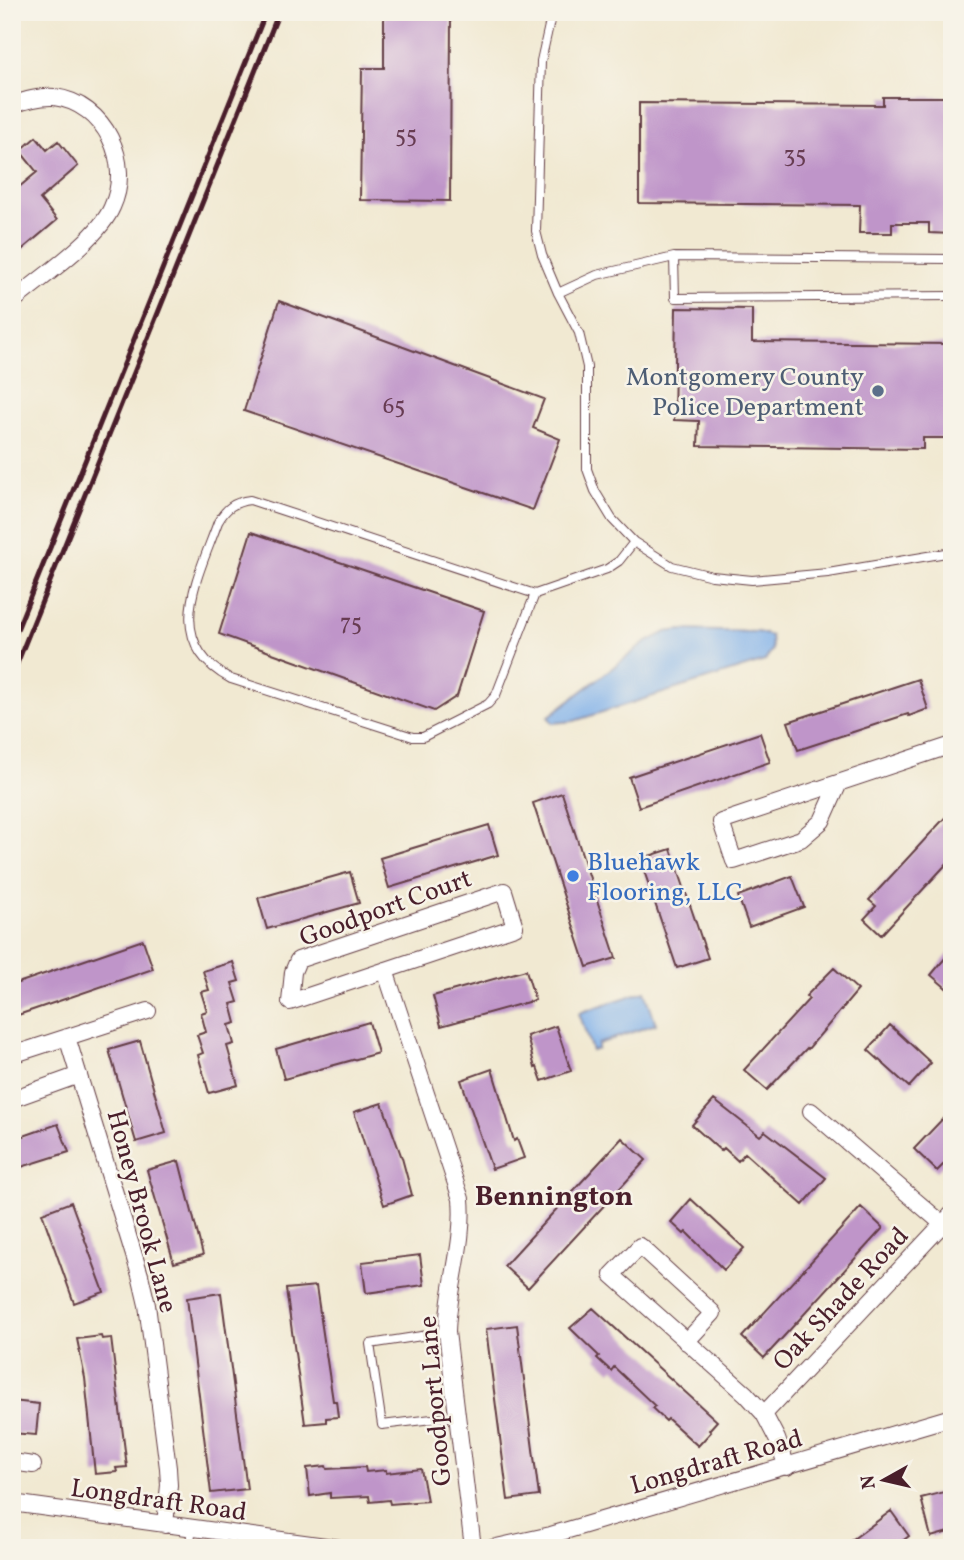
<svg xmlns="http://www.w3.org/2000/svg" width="964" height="1560" font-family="Vollkorn,serif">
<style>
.water{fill:#7dafe9;stroke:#64678a;stroke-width:2}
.building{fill:#bf95c9}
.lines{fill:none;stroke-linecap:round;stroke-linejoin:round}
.service-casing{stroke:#633d44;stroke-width:10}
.minor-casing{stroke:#633d44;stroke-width:18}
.service{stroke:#fff;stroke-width:8}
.minor{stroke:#fff;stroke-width:16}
.rail{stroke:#4a1f2b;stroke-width:5}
.service-dot{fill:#5c6f8a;stroke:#f7f3e8;stroke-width:2.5}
.shop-dot{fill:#3f7fe0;stroke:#f7f3e8;stroke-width:2.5}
.labels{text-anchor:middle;stroke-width:5;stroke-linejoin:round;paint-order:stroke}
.number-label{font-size:23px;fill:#673c52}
.service-label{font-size:26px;fill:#4e5e75;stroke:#f7f3e8;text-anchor:end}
.shop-label{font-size:26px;fill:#366cbe;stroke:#f7f3e8;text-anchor:start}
.street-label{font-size:26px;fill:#4a1f2b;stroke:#f7f3e8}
.neighbourhood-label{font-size:28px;font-weight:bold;fill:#4a1f2b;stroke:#f7f3e8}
</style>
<rect width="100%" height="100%" fill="#f7f3e8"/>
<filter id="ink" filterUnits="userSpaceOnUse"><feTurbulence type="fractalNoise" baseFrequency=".0143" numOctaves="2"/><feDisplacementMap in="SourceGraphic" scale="14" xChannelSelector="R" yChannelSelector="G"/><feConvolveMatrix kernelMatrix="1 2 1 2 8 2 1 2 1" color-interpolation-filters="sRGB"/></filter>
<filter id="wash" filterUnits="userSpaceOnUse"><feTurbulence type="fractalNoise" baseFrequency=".00686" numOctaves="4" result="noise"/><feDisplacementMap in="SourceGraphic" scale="28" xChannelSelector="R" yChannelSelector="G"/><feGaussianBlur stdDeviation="1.57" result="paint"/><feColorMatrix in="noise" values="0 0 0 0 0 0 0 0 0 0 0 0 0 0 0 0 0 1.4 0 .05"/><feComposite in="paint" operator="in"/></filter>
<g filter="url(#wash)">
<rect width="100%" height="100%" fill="#f1e9d2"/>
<path class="water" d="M681,630L758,632L771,636L772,650L765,661L574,721L553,723L548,717L645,643L666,632Z
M645,991L656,1024L598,1044V1049L592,1051L579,1013Z"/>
<g id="blocks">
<path class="building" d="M451,13L450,201L360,200L362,68H384V14Z
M883,97H952V234L929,233V223H892V233H859L860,205L639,203V103L883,105Z
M36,137L47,150L58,141L78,166L40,199L57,220L12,258V193L37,172L20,151Z
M279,301L544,399L533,428L560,439L533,510L244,411Z
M676,308L752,309V342L952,344V438H923V449L698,446L699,421L674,420Z
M251,532L484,611L457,696L434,711L219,634Z
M918,679L928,709L909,716L908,714L798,750L788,722Z
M760,733L770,762L639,807L629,777Z
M562,793L616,958L587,967L533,803Z
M952,810V858L881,935L864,919L876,906L869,900Z
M489,825L498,855L389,888L380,858Z
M671,849L708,958L677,968L640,859Z
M350,872L359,903L267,929L258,898Z
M792,876L804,907L749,927L738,896Z
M143,940L153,969L12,1017V985Z
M952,950V993L931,975Z
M233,962L239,981L232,983L238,1002L231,1004L236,1023L229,1025L234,1044L227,1046L238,1085L209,1093L198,1055L203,1053L197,1035L206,1032L201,1013L207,1011L201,992L209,990L203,971Z
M834,968L858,990L808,1049L807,1048L767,1090L744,1070L809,999L806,996Z
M526,970L535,1000L441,1026L433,996Z
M369,1022L378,1053L284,1079L276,1049Z
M890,1025L931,1063L909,1087L868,1050Z
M556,1026L571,1071L542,1081L537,1067L535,1068L527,1036Z
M140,1041L166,1133L136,1142L109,1050Z
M492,1069L514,1141L517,1139L524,1158L492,1169L461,1080Z
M714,1100L760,1136L765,1131L826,1178L803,1205L745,1153L738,1161L724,1148L721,1151L692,1125Z
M382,1103L402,1158L412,1195L384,1205L354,1112Z
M952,1109V1156L937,1171L914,1149Z
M58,1124L69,1152L12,1170V1140Z
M622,1138L646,1160L528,1288L504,1266Z
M179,1161L203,1255L174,1263L147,1170Z
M691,1199L744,1248L724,1270L686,1232L684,1234L671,1222Z
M71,1202L104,1292L74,1303L42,1213Z
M861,1207L883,1228L764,1358L742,1337Z
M420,1255L424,1285L366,1293L362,1262Z
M316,1286L333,1401H336L338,1417L326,1418V1422L305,1424L286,1289Z
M221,1293L247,1489L211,1493L187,1298Z
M593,1308L717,1421L709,1430L711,1432L698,1446L668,1419L666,1421L652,1408L655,1406L614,1367L611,1371L597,1358L599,1356L570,1328Z
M517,1325L539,1496L508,1500L486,1329Z
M101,1336L102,1339L111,1338L127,1467L116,1468L117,1472L95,1474L85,1378L77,1339Z
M12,1401L39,1404L36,1435L12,1433Z
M326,1466L327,1469L365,1467L366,1472L386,1470V1473L421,1469L427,1501L390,1504L389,1500L370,1502L369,1496L330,1498V1493L310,1496L307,1468Z
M952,1490V1531L931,1537L921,1498Z
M891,1511L909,1536L893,1548H841Z"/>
</g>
</g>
<g filter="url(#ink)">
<use href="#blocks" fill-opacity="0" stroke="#633d44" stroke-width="2"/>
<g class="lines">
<g class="service-casing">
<path id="service" d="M552,12L541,61L536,231L542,255L558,293L579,333L587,367V469L595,491L612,519L634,542L672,566L712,576L752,580L828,573L952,552
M674,257L675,298L952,296
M558,293L597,275L674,257L952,259
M535,594L496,695L488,704L423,737H413L231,679C161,642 198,578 218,522C226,508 234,502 250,500L535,594L607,569L619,561L634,542
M447,1332L370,1344L382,1425L457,1416
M189,1548L192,1529"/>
</g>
<g class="minor-casing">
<path id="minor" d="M12,105C26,100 39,96 54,97C105,103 133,163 112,207C98,240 40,278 12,302
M839,783L822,821L801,839L734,861L721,822L952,745
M504,891L515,927L290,1002L293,972L298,960Z
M385,970L461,1199C465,1244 448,1287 447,1332L473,1548
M67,1037L140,1275L147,1305L168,1468L169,1485L165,1525
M12,1055L148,1011
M12,1099L79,1075
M811,1111L952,1232
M686,1342L713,1313L640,1246L612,1275L746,1394L764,1414L777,1439L787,1467
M764,1414L952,1214
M12,1462L33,1465
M12,1503L340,1548
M492,1548L551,1535L952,1417"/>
</g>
<use href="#service" class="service"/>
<use href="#minor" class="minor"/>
<path class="rail" d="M12,642L266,12
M12,676L279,12"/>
</g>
</g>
<circle class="service-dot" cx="878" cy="391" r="7"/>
<circle class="shop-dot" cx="573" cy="876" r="7"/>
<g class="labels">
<g class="number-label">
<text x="406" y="142">55</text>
<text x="795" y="162">35</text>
<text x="394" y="413">65</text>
<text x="351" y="630">75</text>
</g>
<g class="service-label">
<text x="864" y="385">Montgomery County<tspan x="864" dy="30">Police Department</tspan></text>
</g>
<g class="shop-label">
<text x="587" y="870">Bluehawk<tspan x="587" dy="30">Flooring, LLC</tspan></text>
</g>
<g class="street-label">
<text transform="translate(385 907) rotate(-20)" y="9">Goodport Court</text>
<text transform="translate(143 1211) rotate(75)" y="9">Honey Brook Lane</text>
<text transform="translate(840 1298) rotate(-47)" y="9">Oak Shade Road</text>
<text transform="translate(434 1401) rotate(-95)" y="9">Goodport Lane</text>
<text transform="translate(716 1461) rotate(-16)" y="9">Longdraft Road</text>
<text transform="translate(159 1499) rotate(8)" y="9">Longdraft Road</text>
</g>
<g class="neighbourhood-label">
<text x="554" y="1205">Bennington</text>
</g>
</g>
<rect width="964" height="1560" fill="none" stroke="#f7f3e8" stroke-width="42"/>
<g transform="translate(884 1480) rotate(262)" stroke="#f7f3e8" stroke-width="5" paint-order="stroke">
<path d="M0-5L12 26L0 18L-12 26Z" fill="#4a1f2b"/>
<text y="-10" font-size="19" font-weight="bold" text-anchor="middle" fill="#4a1f2b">N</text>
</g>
</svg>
